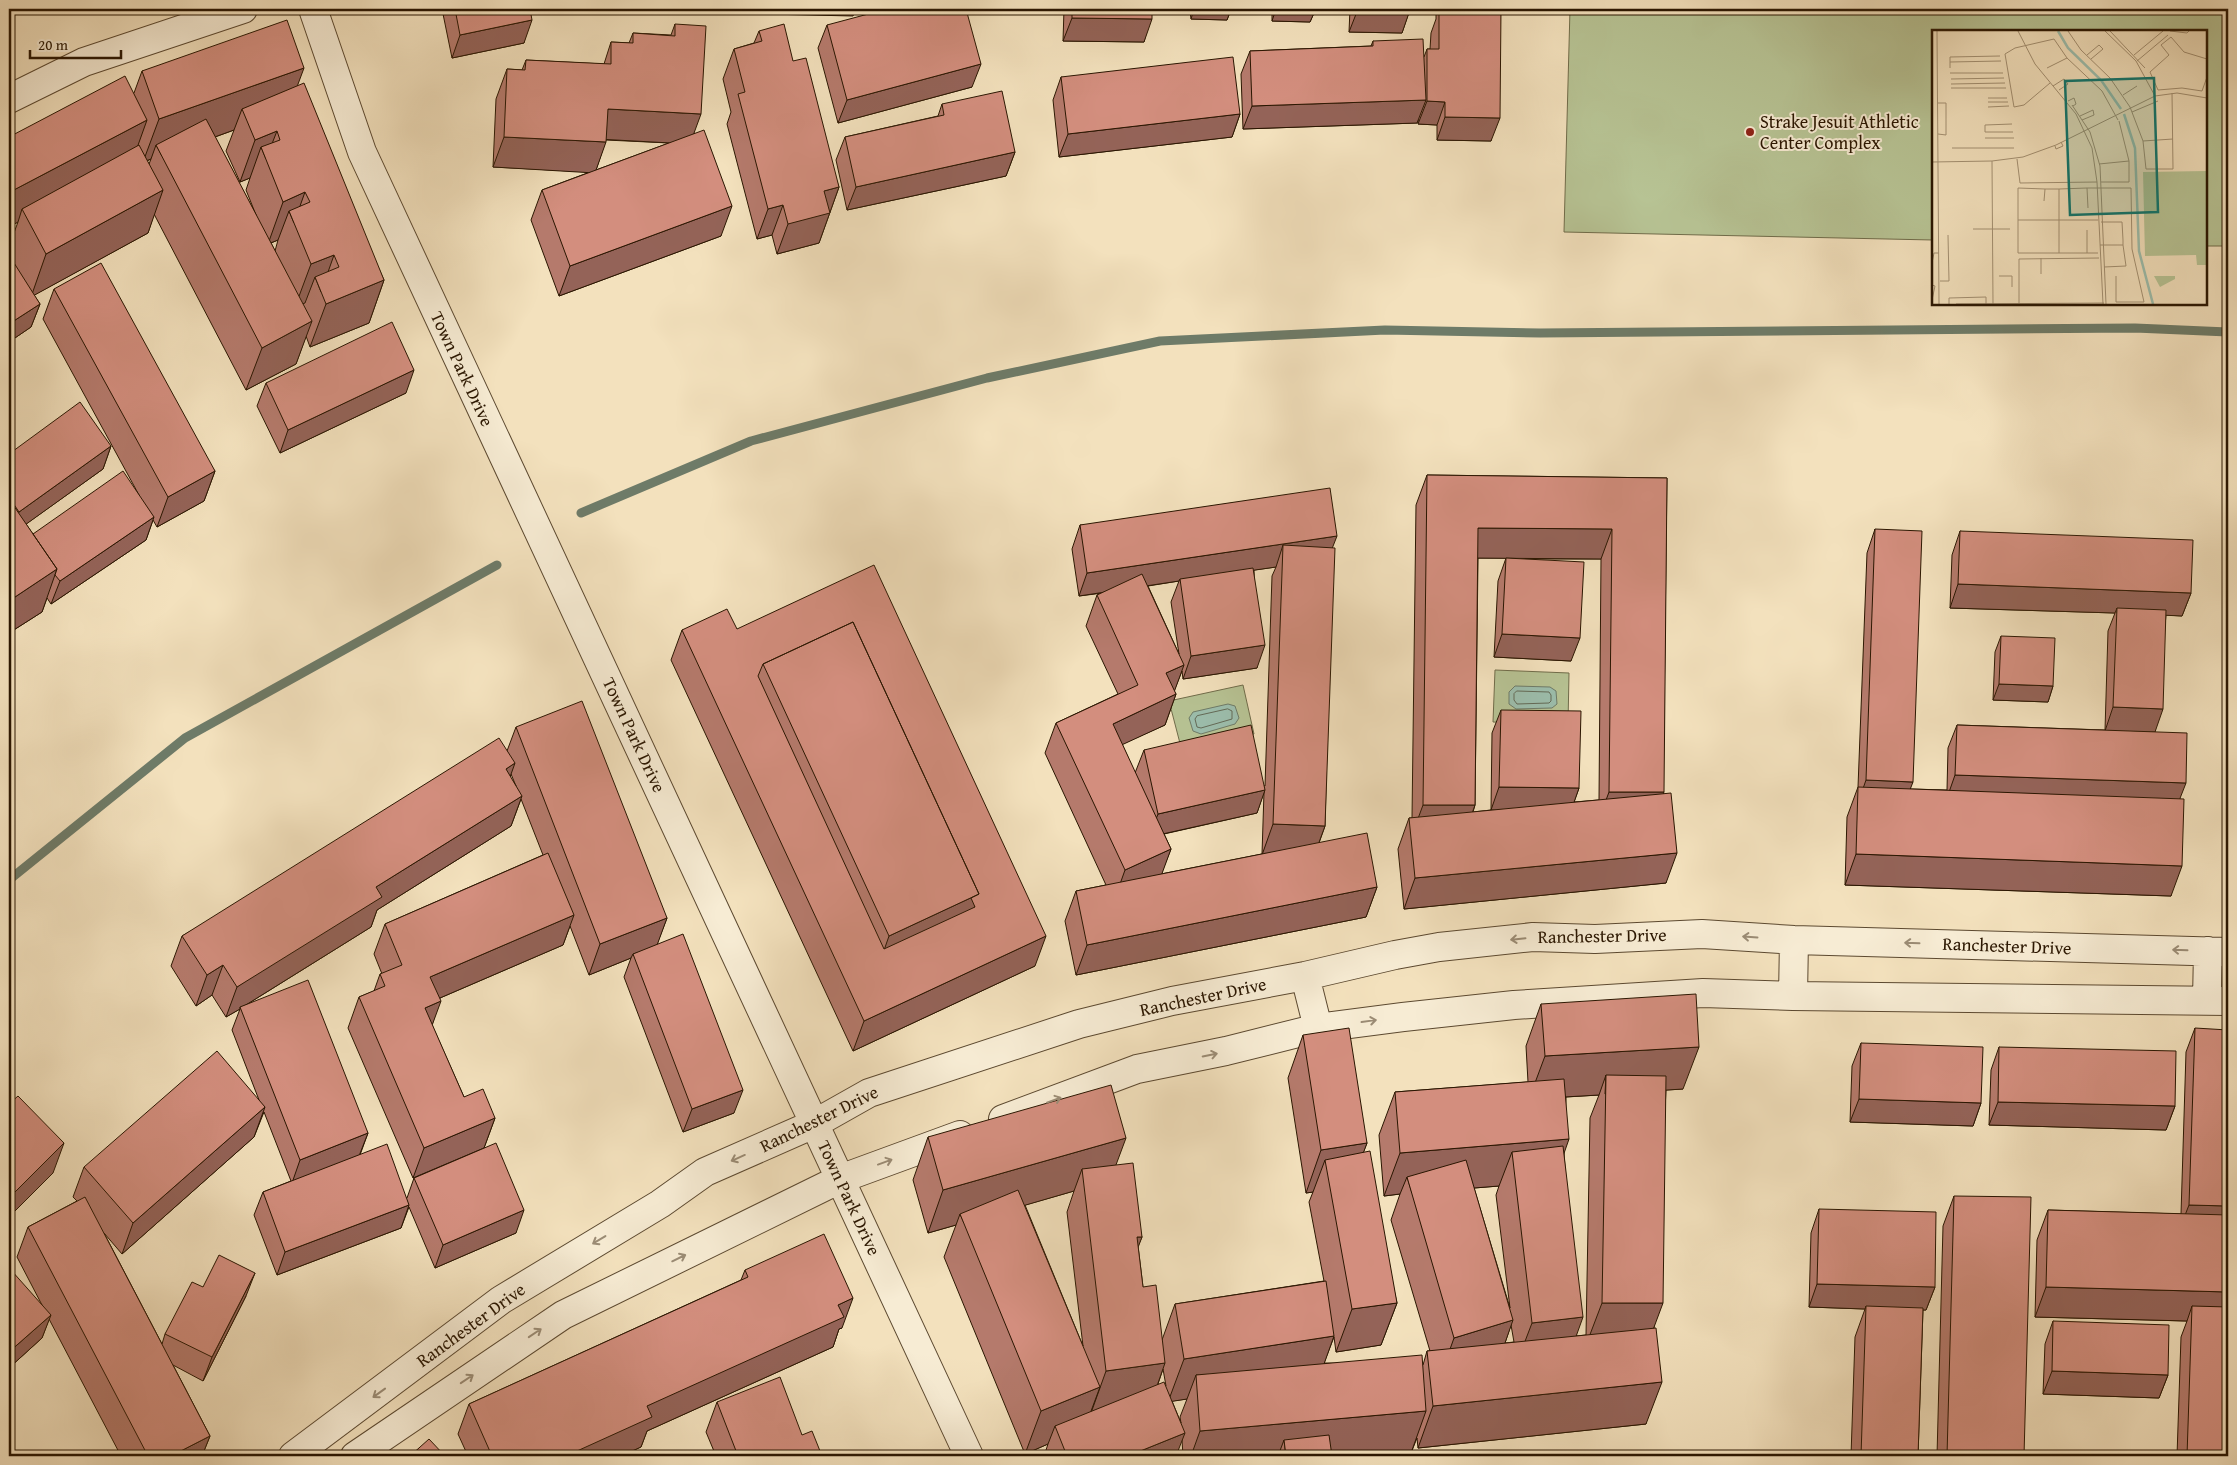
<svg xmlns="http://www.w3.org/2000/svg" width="2237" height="1465" font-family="'Gentium Book Plus',serif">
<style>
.green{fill:#b7c394;stroke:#706c4a}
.water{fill:#9cbead;stroke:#6e7b68}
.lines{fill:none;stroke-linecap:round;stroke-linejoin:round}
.shore{stroke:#636a57;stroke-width:1}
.stream{stroke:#6e7b68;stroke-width:9}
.minor-casing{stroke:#5c4930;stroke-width:30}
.tertiary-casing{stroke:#5c4930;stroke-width:30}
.minor{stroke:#f7ecd4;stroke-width:28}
.tertiary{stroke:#f7ecd4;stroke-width:28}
.wall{fill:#b57a6c;stroke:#2a1601;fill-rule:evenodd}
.shaded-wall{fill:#946358;stroke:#2a1601}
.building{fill:#d38e7e;stroke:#2a1601;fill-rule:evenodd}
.oneway{stroke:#9b8c75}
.poi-dot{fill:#8f2418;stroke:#f7ecd4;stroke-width:2}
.labels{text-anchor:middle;stroke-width:4;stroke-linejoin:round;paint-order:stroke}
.poi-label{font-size:18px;fill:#2a1601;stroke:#f7ecd4;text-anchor:start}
.street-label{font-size:18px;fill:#2a1601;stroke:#f7ecd4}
.inset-river{fill:none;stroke:#9cbead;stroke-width:2.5}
.inset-road{fill:none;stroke:#a39072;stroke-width:1}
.view{fill:#0f766e;fill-opacity:0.15;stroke:#0f766e;stroke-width:2.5}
.inset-edge{fill:none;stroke:#2a1601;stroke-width:2.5}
</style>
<rect width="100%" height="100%" fill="#f3e1bd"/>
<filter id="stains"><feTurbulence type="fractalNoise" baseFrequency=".004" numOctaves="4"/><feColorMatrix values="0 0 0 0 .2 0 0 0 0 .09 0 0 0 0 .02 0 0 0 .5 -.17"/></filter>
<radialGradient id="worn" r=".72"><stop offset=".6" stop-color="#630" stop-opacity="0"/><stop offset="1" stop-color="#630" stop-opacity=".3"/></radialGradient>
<path class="green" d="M1570,9H2228V246H2206V31H1933V240L1564,232Z
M1495,670L1569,673L1568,724L1493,722Z
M1243,685L1254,734L1182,751L1169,701Z"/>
<path class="water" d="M1515,686L1550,687L1556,691L1557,704L1552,708L1516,709L1509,704V692Z
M1228,704L1235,706L1239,718L1235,724L1201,734L1193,731L1189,718L1193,712Z"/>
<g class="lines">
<path class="shore" d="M1517,691L1549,692L1551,695V701L1549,703L1517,704L1514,700V694Z
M1228,709L1232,711V719L1201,728L1197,727L1195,719L1197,716Z"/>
<path class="stream" d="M581,513L751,441L987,378L1160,341L1385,330L1540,333L2135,328L2228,332
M9,880L185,738L497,565"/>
<g class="minor-casing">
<path id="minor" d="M9,99L84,62L243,9"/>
</g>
<g class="tertiary-casing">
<path id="tertiary" d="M313,9L362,152L969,1456
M1305,976L1318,1028
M1793,996L1794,940
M2207,1000L2208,951
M1003,1119L1137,1069L1226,1051L1318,1028L1403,1017L1514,1005L1703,993L1793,996L2228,1001
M293,1456L501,1300L660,1204L705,1172L814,1124L869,1093L1079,1024L1172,1001L1305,976L1395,955L1439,947L1533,937L1595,939L1702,934L1794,940L2228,952
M355,1456L563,1315L840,1179L960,1135"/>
</g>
<use href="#minor" class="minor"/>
<use href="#tertiary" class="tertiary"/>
</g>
<path class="wall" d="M442,9H530L524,43L452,58Z
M1064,9H1152L1144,42L1063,41Z
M1169,9H1335L1333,14L1314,13L1310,22L1272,21V13L1230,12L1227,20L1191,19L1190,11H1169Z
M1350,9H1410L1402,33L1349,32Z
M1436,9H1501L1491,141L1437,140V125L1418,124V120L1417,123L1243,129L1241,74L1250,51L1371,46L1373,41L1424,57L1427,49H1430L1431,33L1436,19Z
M675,24L694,134L721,236L559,296L531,220L542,190L590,172L493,167L496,99L507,69L522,70L526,60L604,64L611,42L629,43L633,33L671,35ZM606,140L669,143L596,170Z
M827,25L972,87L838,123L818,48Z
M759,31L793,61L839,187L819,243L777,254L772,235L757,239L727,124L731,112L723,79L734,49L754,43Z
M142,71L297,86L384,280L369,323L310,347L306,336L296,364L246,390L154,214L148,233L34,295L40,304L31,327L9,342V246L18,222L9,227V137L134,93ZM234,130L226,151L240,182L250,178L246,190L256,215L215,137ZM151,159L149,164L147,161ZM278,240L275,251L271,243Z
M1061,77L1240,114L1232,137L1059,157L1053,100Z
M942,104L1015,152L1006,176L847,210L836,160L845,137L938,116Z
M54,289L215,471L204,501L157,527L153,520L146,540L51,604L47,598L42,612L9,633V454L111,446L103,469L26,524L33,534L139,495L43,319Z
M266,383L406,393L280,453L257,406Z
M1427,475L1667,478L1663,794L1666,883L1404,909L1398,849L1409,818H1412L1416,505ZM1478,558H1506L1498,581L1494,657L1571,661L1524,559H1601L1599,800L1574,802L1579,788L1501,710L1492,733L1491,810L1473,812L1475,805Z
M1080,525L1332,547L1325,826L1319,843L1377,887L1366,917L1076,975L1065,921L1076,891L1106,885L1045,753L1056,723L1118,694L1086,626L1097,595L1103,593L1079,596L1072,549ZM1276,567L1272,576L1265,786L1144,750L1135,773L1122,744L1165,725L1176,694L1174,691L1182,671L1183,679L1257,668L1254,570ZM1179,581L1171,602L1179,654L1148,586ZM1264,792L1262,854L1161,874L1171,849L1164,834L1257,813Z
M1875,529L1910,789L1947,790L1948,748L1957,725L2105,730L2108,631L2115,613L1950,608L1952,555L1960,531L2191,593L2182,616L2166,615L2155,732L2180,799L2171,896L1845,885L1847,817L1858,787L1867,553Z
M737,629L1035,966L853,1051L671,660L682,630Z
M2001,636L2053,686L2048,702L1993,700L1995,652Z
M516,727L667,918L657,944L734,1113L683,1132L624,977L631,958L589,975L570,926L563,945L440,998L432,1025L464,1097L495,1118L484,1148L516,1233L435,1268L409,1207L401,1228L277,1275L254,1215L263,1192L291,1181L264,1112L254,1137L122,1254L104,1233L162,1344L165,1334L203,1287L246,1296L203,1381L173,1365L210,1436L202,1456H121L49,1319L42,1338L9,1368V1272L42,1305L17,1257L28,1227L77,1201L73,1197L84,1167L259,1100L232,1030L240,1009L226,1017L212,995L196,1006L171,966L182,936L507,751ZM511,774L516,786L510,777ZM521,799L543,855L385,924L374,954L382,974H380L374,991L359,997L348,1028L413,1178H414L407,1198L360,1155L368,1133L246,1005L371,927L377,910L511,826Z
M1541,1004L1683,1089L1666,1090L1654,1328L1646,1424L1418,1448L1417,1438L1411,1453L1378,1456H1183L1182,1440L1067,1456H1044L1048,1444L1025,1454L944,1257L956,1225L928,1233L913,1180L928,1137L1116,1165L1142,1237L1138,1246L1143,1287L1162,1340L1175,1304L1324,1281L1309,1202L1313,1192L1306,1193L1288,1078L1303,1035L1367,1143L1363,1153L1397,1303L1381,1345L1336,1352L1334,1337L1324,1363L1423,1365L1427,1351H1430L1391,1220L1400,1194L1384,1196L1379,1135L1395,1092L1528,1082L1526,1046ZM1599,1095L1590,1118L1586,1335L1576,1336L1564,1153L1566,1097ZM1499,1186L1496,1195L1510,1308L1474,1188ZM1074,1191L1067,1212L1083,1346L1025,1205ZM1511,1325L1514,1342L1505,1343ZM1163,1369L1166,1386L1158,1384ZM1187,1399L1180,1417L1181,1423L1172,1401Z
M2195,1028L2228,1456H2177L2181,1337L2187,1321L2035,1317L2037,1240L2048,1210L2181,1214L2186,1052Z
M1861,1043L1981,1103L1973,1126L1850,1122L1852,1066Z
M1999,1047L2175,1106L2166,1130L1989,1125L1991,1070Z
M1954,1196L2024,1456H1937L1943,1226Z
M1819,1209L1935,1287L1926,1310H1923L1918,1456H1851L1855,1337L1865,1309L1809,1307L1811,1233Z
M745,1270L842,1328L839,1329L833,1347L647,1431L641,1447L621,1456H468L458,1434L469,1404L741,1280Z
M2053,1321L2168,1375L2159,1398L2043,1394L2045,1344Z
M717,1402L802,1435L822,1456H716L706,1432Z"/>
<path class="shaded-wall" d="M768,9H856L853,16L766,14Z
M1169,9H1191L1190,11H1169Z
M1194,9H1273L1272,13L1230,12L1227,20L1191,19Z
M1276,9H1335L1333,14L1314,13L1310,22L1272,21Z
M1358,9L1410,10L1402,33L1349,32Z
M1072,18L1152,19L1144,42L1063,41Z
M532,20L524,43L452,58L460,35Z
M981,64L972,87L838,123L847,100Z
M304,68L288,111L242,109L234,130L162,156L156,145L151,159L143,162L159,119Z
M1426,100L1417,123L1243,129L1252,106Z
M1427,101L1445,102L1437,125L1418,124Z
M608,109L701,114L690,144L597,139Z
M1240,114L1232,137L1059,157L1068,134Z
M1445,117L1500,118L1491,141L1437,140Z
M147,120L132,162L22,209L18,222L9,227V196L10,192Z
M277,131L266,159L261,147L250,178L240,182L255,140Z
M504,137L606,142L595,173L493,167Z
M1015,152L1006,176L847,210L856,187Z
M839,187L819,243L777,254L788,224L824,191Z
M163,190L148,233L31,297L46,254Z
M305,192L294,223L289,211L278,240L268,244L283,202Z
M783,205L772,235L757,239L768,209Z
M732,206L721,236L559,296L570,266Z
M334,255L321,292L315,277L305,303L295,307L311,264Z
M384,280L369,323L310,347L326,304Z
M40,304L31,327L9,342V324Z
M312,321L296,364L246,390L262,348Z
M414,370L406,393L280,453L288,430Z
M111,446L103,469L11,535L19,512Z
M215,471L204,501L157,527L168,497Z
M154,517L146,540L51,604L60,581Z
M1478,528L1612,529L1601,559L1467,558Z
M1337,536L1328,559L1283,545L1276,567L1180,581V579L1179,581L1079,596L1087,573Z
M57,569L42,612L9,633V601Z
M1958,584L2191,593L2182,616L2117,613V608L2115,613L1950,608Z
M1502,634L1580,638L1571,661L1494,657Z
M1265,645L1257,668L1183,679L1191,656Z
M1184,665L1173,695L1166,673Z
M1999,684L2053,686L2048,702L1993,700Z
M1176,694L1165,725L1102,754L1113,724Z
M2113,707L2163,709L2155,732L2105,731Z
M515,763L504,794L506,769Z
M1955,775L2186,783L2177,806L1947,798Z
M1866,780L1913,782L1904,805L1858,803Z
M1499,787L1579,788L1571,811L1491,810Z
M1265,790L1257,813L1149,837L1158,814Z
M1609,792H1664L1653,823L1598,822Z
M522,796L511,826L377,910L371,927L241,1008L240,1007V1009L226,1017L237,987L376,887Z
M1423,805H1475L1464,836L1412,835Z
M1273,824L1325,826L1314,856L1262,855Z
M1171,849L1160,879L1114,901L1125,870Z
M1677,853L1666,883L1404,909L1415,878Z
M1856,854L2182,866L2171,896L1845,885Z
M1377,887L1366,917L1076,975L1087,945Z
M979,894L964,937L874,979L889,936Z
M574,915L563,945L419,1007L430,977Z
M667,918L656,948L633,954L631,958L589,975L600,944Z
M1046,936L1035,966L853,1051L864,1021Z
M223,965L212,995L196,1006L207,975Z
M441,1001L430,1031L425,1008Z
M1699,1047L1683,1089L1605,1094L1606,1075L1599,1095L1529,1099L1545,1056Z
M743,1090L734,1113L683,1132L692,1109Z
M1859,1099L1981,1103L1973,1126L1850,1122Z
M1998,1102L2175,1106L2166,1130L1989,1125Z
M265,1107L254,1137L122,1254L133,1223Z
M495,1118L484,1148L413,1178L424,1148Z
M368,1133L359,1156L292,1183L300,1160Z
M1126,1138L1110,1181L1082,1169L1074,1191L964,1223L960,1214L956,1225L928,1233L943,1190Z
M1569,1139L1554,1182L1512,1152L1499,1186L1412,1193L1407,1177L1400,1194L1384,1196L1400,1153Z
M64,1143L53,1173L9,1217V1198Z
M1367,1143L1351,1186L1325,1160L1313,1192L1306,1193L1321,1150Z
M409,1205L401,1228L277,1275L285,1252Z
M2189,1205L2228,1206V1230L2180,1228Z
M524,1210L516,1233L435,1268L443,1245Z
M1137,1237H1142L1126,1279Z
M255,1273L246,1296L203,1381L212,1357Z
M1817,1284L1935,1287L1926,1310L1866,1309V1306L1865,1309L1809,1307Z
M2046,1287L2228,1292V1323L2192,1306L2187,1321L2035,1317Z
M853,1298L842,1328L839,1329L833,1347L647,1431L641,1447L621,1456H566L647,1406L838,1305Z
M1397,1303L1381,1345L1336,1352L1352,1309Z
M1602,1303H1663L1647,1346L1586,1345Z
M51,1315L42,1338L9,1368V1352Z
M1583,1317L1568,1359L1516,1365L1532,1323Z
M1513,1320L1498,1363L1439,1380L1454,1338Z
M1334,1336L1319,1378L1196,1375L1187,1399L1168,1402L1184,1359Z
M1165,1363L1150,1406L1091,1413L1106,1371Z
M2052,1371L2168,1375L2159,1398L2043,1394Z
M1662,1382L1646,1424L1418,1448L1433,1406Z
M1100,1387L1084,1430L1055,1426L1048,1444L1025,1454L1041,1411Z
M1426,1411L1411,1453L1378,1456H1286L1284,1440L1278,1456H1191L1200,1431Z
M1185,1433L1176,1456H1128Z
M210,1436L202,1456H171Z"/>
<path class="building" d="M455,9H530L532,20L460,35Z
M887,9H966L981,64L847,100L827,25Z
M1072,9H1152V19L1072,18Z
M1358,9H1410V10Z
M1444,9H1501L1500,118L1445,117V102L1427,101V49H1439V10H1444Z
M287,20L304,68L159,119L142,71Z
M675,24L706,26L701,114L608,109L606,142L504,137L507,69L525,70L526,60L611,64V42L633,43V33L675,36Z
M784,24L793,61L806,58L839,187L824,191L830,213L788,224L783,205L768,209L738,94L745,92L734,49L762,41L759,31Z
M1423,39L1426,100L1252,106L1250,51L1373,46V41Z
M1233,57L1240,114L1068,134L1061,77Z
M125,76L147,120L10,192L9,189V137Z
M304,83L384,280L326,304L315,277L339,267L334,255L311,264L289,211L310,202L305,192L283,202L261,147L280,140L277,131L255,140L242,109Z
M1002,91L1015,152L856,187L845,137L944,115L942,104Z
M206,119L312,321L262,348L156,145Z
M704,130L732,206L570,266L542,190Z
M139,145L163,190L46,254L22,209Z
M9,255L40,304L9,324Z
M101,263L215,471L168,497L54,289Z
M392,322L414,370L288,430L266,383Z
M80,402L111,446L19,512L9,497V454Z
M123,471L154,517L60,581L55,575L57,569L33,534Z
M1427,475L1667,478L1664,792H1609L1612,529L1478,528L1475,805H1423Z
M1330,488L1337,536L1087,573L1080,525Z
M9,499L57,569L9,601Z
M1875,529L1922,531L1913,782L1866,780Z
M1960,531L2193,540L2191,593L1958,584Z
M1283,545L1335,548L1325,826L1273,824Z
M1506,558L1584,562L1580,638L1502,634Z
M874,565L1046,936L864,1021L682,630L727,609L737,629ZM853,622L979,894L971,898L975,907L884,949L758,676L763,664Z
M1253,568L1265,645L1191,656L1180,579Z
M1142,574L1184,665L1166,673L1176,694L1113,724L1171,849L1125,870L1056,723L1138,685L1097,595Z
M2117,608L2166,610L2163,709L2113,707Z
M853,622L979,894L889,936L763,664Z
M2001,636L2055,638L2053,686L1999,684Z
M582,701L667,918L600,944L516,727Z
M1501,710L1581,711L1579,788L1499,787Z
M1251,725L1265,790L1158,814L1144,750Z
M1957,725L2187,733L2186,783L1955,775Z
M499,738L515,763L506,769L522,796L376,887L382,897L237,987L223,965L207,975L182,936Z
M1858,787L2184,799L2182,866L1856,854Z
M1671,793L1677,853L1415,878L1409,818Z
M1367,833L1377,887L1087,945L1076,891Z
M548,853L574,915L430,977L441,1001L425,1008L464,1097L483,1089L495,1118L424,1148L359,997L385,986L380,974L402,965L385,924Z
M683,934L743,1090L692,1109L633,954Z
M308,980L368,1133L300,1160L240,1007Z
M1696,994L1699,1047L1545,1056L1541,1004Z
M1349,1028L1367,1143L1321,1150L1303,1035Z
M2195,1028L2228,1030V1206L2189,1205Z
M1861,1043L1983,1047L1981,1103L1859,1099Z
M1999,1047L2176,1051L2175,1106L1998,1102Z
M217,1051L265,1107L133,1223L84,1167Z
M1606,1075L1666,1076L1663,1303H1602Z
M1564,1079L1569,1139L1400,1153L1395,1092Z
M1111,1085L1126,1138L943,1190L928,1137Z
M18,1096L64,1143L9,1198V1104Z
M496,1143L524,1210L443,1245L414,1178Z
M387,1144L409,1205L285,1252L263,1192Z
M1563,1146L1583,1317L1532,1323L1512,1152Z
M1370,1151L1397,1303L1352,1309L1325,1160Z
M1466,1160L1513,1320L1454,1338L1407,1177Z
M1133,1163L1142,1237H1137L1143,1287L1156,1285L1165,1363L1106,1371L1082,1169Z
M1018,1190L1100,1387L1041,1411L960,1214Z
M1954,1196L2031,1197L2024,1456H1947Z
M85,1197L210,1436L171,1456H148L28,1227Z
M1819,1209L1936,1212L1935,1287L1817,1284Z
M2048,1210L2228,1215V1292L2046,1287Z
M824,1234L853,1298L838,1305L844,1317L647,1406L652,1417L566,1456H492L469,1404L748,1277L745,1270Z
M219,1255L255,1273L212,1357L165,1334L192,1282L203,1287Z
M11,1270L51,1315L9,1352V1272Z
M1326,1281L1334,1336L1184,1359L1175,1304Z
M1866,1306L1923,1308L1918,1456H1861Z
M2192,1306L2228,1307V1456H2187Z
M2053,1321L2169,1325L2168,1375L2052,1371Z
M1656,1328L1662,1382L1433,1406L1427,1351Z
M1422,1355L1426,1411L1200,1431L1196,1375Z
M780,1377L802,1435L812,1431L822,1456H738L717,1402Z
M1164,1382L1185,1433L1128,1456H1067L1055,1426Z
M1329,1435L1332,1456H1286L1284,1440Z
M429,1439L445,1456H410Z"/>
<defs><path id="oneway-shaft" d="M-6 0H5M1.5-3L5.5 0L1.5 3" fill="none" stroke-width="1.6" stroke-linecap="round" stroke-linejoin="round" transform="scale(1.25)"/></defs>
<g class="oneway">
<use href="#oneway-shaft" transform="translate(1750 937) rotate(-176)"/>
<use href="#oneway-shaft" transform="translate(1518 939) rotate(174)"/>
<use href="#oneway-shaft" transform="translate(1912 943) rotate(-178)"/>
<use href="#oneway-shaft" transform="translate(2180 950) rotate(-178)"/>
<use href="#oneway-shaft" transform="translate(1369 1021) rotate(-8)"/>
<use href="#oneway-shaft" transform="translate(1210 1055) rotate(-11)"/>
<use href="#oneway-shaft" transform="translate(1054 1100) rotate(-20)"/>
<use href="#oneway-shaft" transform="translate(738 1158) rotate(156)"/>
<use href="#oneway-shaft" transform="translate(885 1162) rotate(-20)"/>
<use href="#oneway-shaft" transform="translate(599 1240) rotate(149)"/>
<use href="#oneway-shaft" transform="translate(679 1258) rotate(-26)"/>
<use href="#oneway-shaft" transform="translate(535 1333) rotate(-34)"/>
<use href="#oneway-shaft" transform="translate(467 1379) rotate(-34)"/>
<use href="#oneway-shaft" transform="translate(379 1393) rotate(144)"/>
</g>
<circle class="poi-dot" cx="1750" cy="132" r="5"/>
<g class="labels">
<g class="poi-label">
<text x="1760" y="128">Strake Jesuit Athletic<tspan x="1760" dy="21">Center Complex</tspan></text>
</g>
<g class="street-label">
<text transform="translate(462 369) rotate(65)" y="6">Town Park Drive</text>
<text transform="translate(634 735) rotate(65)" y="6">Town Park Drive</text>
<text transform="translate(1602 936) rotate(-1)" y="6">Ranchester Drive</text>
<text transform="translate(2007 946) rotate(2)" y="6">Ranchester Drive</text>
<text transform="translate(1203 997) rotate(-12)" y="6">Ranchester Drive</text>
<text transform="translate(819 1119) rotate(-26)" y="6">Ranchester Drive</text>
<text transform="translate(849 1198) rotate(65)" y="6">Town Park Drive</text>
<text transform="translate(471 1325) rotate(-36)" y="6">Ranchester Drive</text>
</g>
</g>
<g transform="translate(1932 30)">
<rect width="275" height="275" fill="#f3e1bd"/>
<path d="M275,141V235H265L264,225L213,226L211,142ZM222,246H243V249L228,257Z" fill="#b7c394"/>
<path class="inset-river" d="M126,1L136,18L169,50L189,79M192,84L203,118L207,221L221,274"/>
<path class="inset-road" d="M5,1L7,274M86,1L103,34L144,84L160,118L165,152L171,274M136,1L149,20L178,48L198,77L211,111L214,139H241L240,63M173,1L204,31L223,66M178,1L213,38M238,1L255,3L257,1M155,25L167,15L171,19L159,29M202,25L231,1M275,29L252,22L239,7L229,15L237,25L218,42L226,60L250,58L270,61L275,47M205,31L236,5M18,32L69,31M18,38V27L68,26M115,38L135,28M18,43H71M19,49L72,48M118,53L92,75L82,77L73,24L83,18L122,9L135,28L170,61L186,90M19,54L73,53M121,56L132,49L136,54L127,60M19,58H74M191,65L205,56M56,68H75M136,71L142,68L144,74L141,76M56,72H76M6,73H14V105L6,104M140,75L158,102L168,136L174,274M56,77L77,76M200,82L226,71M148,86L161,80L162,85L150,90M80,94L53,95V102H81M53,108H82M211,111L241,109M123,116L124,119L131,116L129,112M20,118H82M85,129L88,153L165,152M60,131L61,274M0,132L60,131L91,127L124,115L223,66L245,63L275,68M167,134L197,131M169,152H197V131L187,91M113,159L86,158V223H166M112,171L113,159H127M156,178L155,158H199L200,219L212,272H184V246M86,190H166M41,199H78M168,215H191V210L190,192H169M127,223V159L155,158M155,223V200M109,228V244M0,233L2,223H7M172,237L194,236L191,215M67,246H80V257M8,251H17L16,205M0,255L3,256L0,270M17,274V268L54,267V274M24,274L172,273M87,274V229L167,228"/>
<path class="view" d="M222,48L226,182L138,185L133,51Z"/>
<rect width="275" height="275" class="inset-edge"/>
</g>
<rect width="2237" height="1465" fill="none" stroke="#f3e1bd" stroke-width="30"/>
<rect x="10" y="10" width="2217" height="1445" fill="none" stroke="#2a1601" stroke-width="2.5"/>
<rect x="15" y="15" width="2207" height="1435" fill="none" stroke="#2a1601"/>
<path d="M30 50v8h91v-8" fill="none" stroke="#2a1601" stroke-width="2.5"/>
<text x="38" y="50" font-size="15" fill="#2a1601" stroke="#f7ecd4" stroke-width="4" paint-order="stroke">20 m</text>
<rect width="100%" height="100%" filter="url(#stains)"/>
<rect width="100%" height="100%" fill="url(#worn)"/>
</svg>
